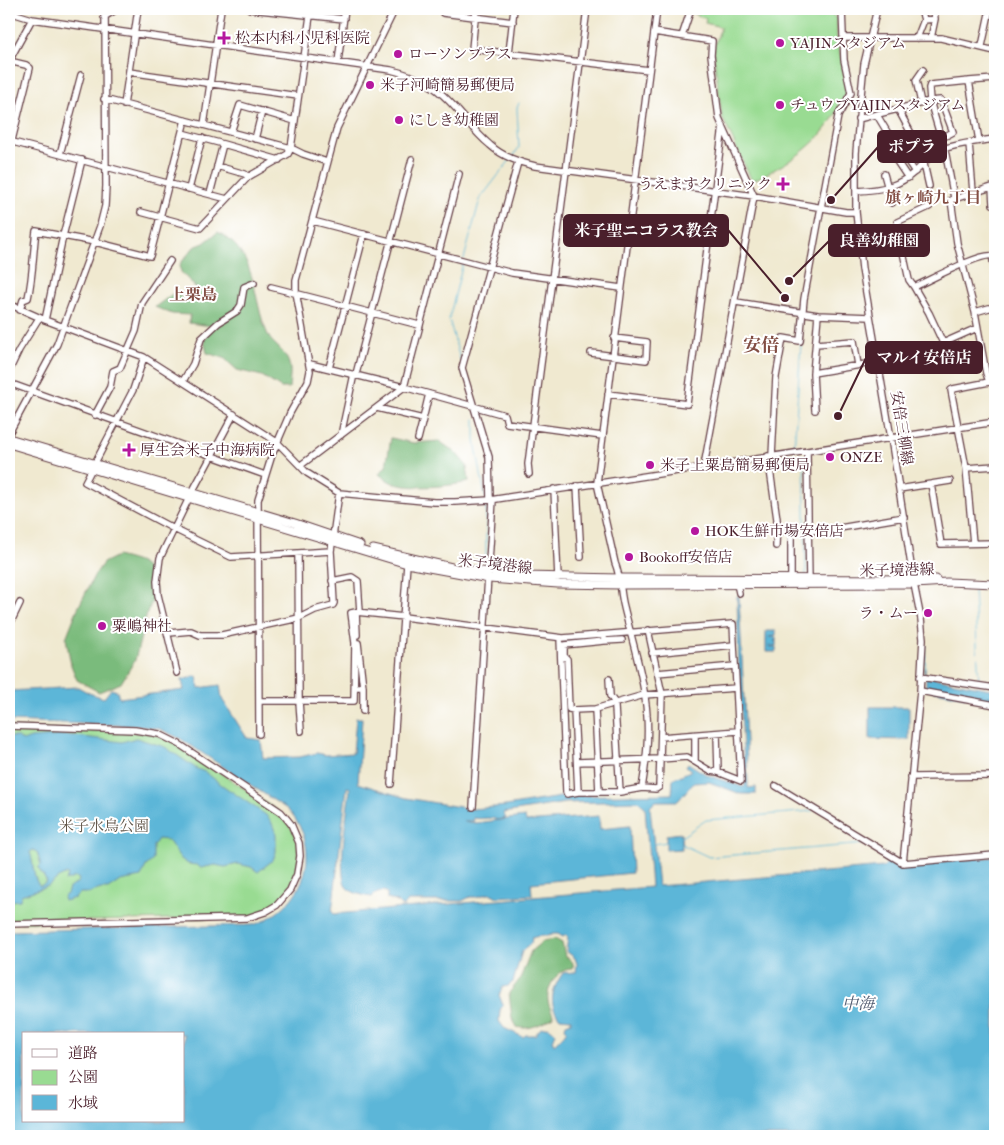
<svg xmlns="http://www.w3.org/2000/svg" width="1004" height="1145" font-family="'IM FELL French Canon','Noto Serif JP',serif">
<style>
.green{fill:#99db92;stroke:#727d5e}
.forest{fill:#7abb7c;stroke:#626d54}
.water{fill:#5bb6d8;stroke:#526a82;fill-rule:evenodd}
.lines{fill:none;stroke-linecap:round;stroke-linejoin:round}
.stream{stroke:#5bb6d8;stroke-width:1}
.minor-casing{stroke:#633d44;stroke-width:8}
.major-casing{stroke:#633d44;stroke-width:9}
.minor{stroke:#fff;stroke-width:5.5}
.major{stroke:#fff;stroke-width:7}
.poi-dot{fill:#b5179e;stroke:#fff;stroke-width:2}
.labels{text-anchor:middle;stroke-width:4;stroke-linejoin:round;paint-order:stroke}
.poi-label{font-size:15px;fill:#4a1f2b;stroke:#fff;text-anchor:start}
.street-label{font-size:15px;fill:#4a1f2b;stroke:#fff}
.park-label{font-size:15px;fill:#62574a;stroke:#fff}
.neighbourhood-label{font-size:16px;font-weight:bold;fill:#834e44;stroke:#fff}
.water-label{font-size:16px;font-style:italic;fill:#515b70;stroke:#fff}
.quarter-label{font-size:18px;font-weight:bold;fill:#834e44;stroke:#fff}
.leader{fill:none;stroke:#4a1f2b;stroke-width:2}
.callout-dot{fill:#4a1f2b;stroke:#fff;stroke-width:2}
.callout{fill:#4a1f2b;stroke:#4a1f2b;stroke-width:2}
.callout-label{font-size:16px;text-anchor:middle;font-weight:bold;fill:#fff}
</style>
<rect width="100%" height="100%" fill="#fff"/>
<filter id="ink" filterUnits="userSpaceOnUse"><feTurbulence type="fractalNoise" baseFrequency=".02" numOctaves="2"/><feDisplacementMap in="SourceGraphic" scale="10" xChannelSelector="R" yChannelSelector="G"/><feConvolveMatrix kernelMatrix="1 2 1 2 8 2 1 2 1" color-interpolation-filters="sRGB"/></filter>
<filter id="wash" filterUnits="userSpaceOnUse"><feTurbulence type="fractalNoise" baseFrequency=".0096" numOctaves="4" result="noise"/><feDisplacementMap in="SourceGraphic" scale="20" xChannelSelector="R" yChannelSelector="G"/><feGaussianBlur stdDeviation="1.12" result="paint"/><feColorMatrix in="noise" values="0 0 0 0 0 0 0 0 0 0 0 0 0 0 0 0 0 1.4 0 .05"/><feComposite in="paint" operator="in"/></filter>
<g filter="url(#wash)">
<rect width="100%" height="100%" fill="#f0e9d0"/>
<path class="green" d="M694,9H826L837,19V38L847,89C846,97 841,103 838,110C817,147 789,163 752,181L722,117L714,57V47L721,27L705,23L706,19L693,13Z
M9,727L150,733L170,740L277,810C286,819 294,830 297,842C302,864 292,891 275,905C268,910 258,913 250,917L9,923Z"/>
<path class="forest" d="M218,232C259,254 251,298 268,335C270,340 274,343 278,347C292,362 291,368 289,388H281L262,376L237,370L224,358L207,353L204,341L212,326L189,323L190,315L172,314L155,307L175,292L188,303L197,289L181,272L180,264L194,247L204,243Z
M391,438L414,443L439,441L455,452L467,466L469,482C451,486 410,490 393,483C388,481 383,477 379,474L386,466Z
M117,556C146,564 147,562 156,592L147,613L135,660L121,683L99,692L77,680L71,665L66,638L77,610L94,576L103,563Z
M555,939L562,943L565,956C570,959 576,963 572,969C557,969 546,987 548,1001C549,1007 552,1012 554,1017C543,1023 529,1031 517,1027L512,1018L509,993L520,979L531,951L543,941Z"/>
<path class="water" d="M737,596H739L748,783V788L756,787V794H741L709,782L693,783L678,801H656L650,807L658,886L884,867L890,858L902,865L995,857V1136H9V931L253,925C304,908 326,850 287,809L181,739L160,729L141,726L9,721V691L78,687L89,693L104,698L111,689L117,691L119,698L184,690L182,680L197,676L199,688L220,685L222,699L247,738L261,740L263,758L300,757L317,753L326,755L353,753L356,718H362L358,783L406,798L472,809L506,806L566,796L672,794L673,779L692,770L686,766L688,763L707,775L743,787L745,786L739,672ZM347,787L350,788C348,808 336,874 347,888C352,893 365,896 372,897L375,894L384,891L387,893V899L396,901L401,906H404L408,901H462L470,897H476L487,894H492L497,897L532,895L531,883L632,873L630,826L600,829L599,816L526,822L525,817L476,823L464,821H474L473,818C482,820 490,816 497,820L506,818L503,813L565,803L638,801L645,807L651,887L334,914L332,912ZM553,934H558L563,937L566,935L568,938L566,951L575,958L577,964L576,972L563,973C553,987 547,1004 560,1018L571,1019V1022L566,1024L565,1028L567,1030L564,1035L554,1044L553,1041L556,1033L549,1027L541,1028L535,1035H526L523,1037L504,1028L499,1021L500,1010L503,1005L499,995L503,987L508,986L513,982L522,951L531,943L532,938C542,934 546,938 553,934ZM24,1034H184V1121H24Z
M766,631H776V635L769,637H776V641H774H776V646H769V647H776V652H766Z
M924,668H925V673L929,677L995,690V702L929,690L926,686V677L924,674Z
M870,707H909V740L870,739Z
M68,735L122,742L136,738L165,747L197,769L205,772L222,785L266,815L271,821L276,834V852L273,860L258,872L251,867L238,864L225,867L215,865L201,868L197,865L188,864L181,859L168,840L158,839L153,846V860L146,866L141,877L120,881L108,889H101L89,893H80L75,898L64,901L63,897L67,894L69,888L78,882L79,879L76,877L65,881L68,876L67,874L58,878L48,886L21,895L20,900L9,901V737H18L23,741L31,738ZM33,850L37,852L41,865L38,868L47,882L40,886C32,878 34,863 30,852Z
M681,833L682,849L666,850V835Z"/>
<g class="lines">
<path class="stream" d="M513,157L519,147L517,108L519,103
M464,259L480,199L510,160
M461,363L449,319L463,263
M475,419V441L485,497
M794,450L801,343
M801,455L804,457L806,575
M486,503V557
M974,589L979,683
M925,669L926,646
M680,838L706,820L812,811
M654,844L667,842
M681,844L709,857L865,844"/>
</g>
</g>
<g filter="url(#ink)">
<g class="lines">
<g class="minor-casing">
<path id="minor" d="M250,9L344,19
M476,9L472,49L649,70
M877,9L864,64L861,95L856,153V212L862,269L891,438L914,584L921,619L923,639L920,691L903,863
M921,9L924,20
M9,12L32,19L391,70C406,74 420,78 433,87C456,103 469,128 490,145C503,157 519,162 535,166L754,196L846,212H856
M443,13L513,22
M104,17L117,9
M654,32L712,41L711,55L719,118L754,196L704,466
M682,36L691,9
M843,38H941L995,51
M917,38L924,20L935,19
M931,38L935,19L934,9
M982,46L990,9
M509,53L514,9
M9,61L26,65L30,68L9,152
M9,61L32,19
M338,62L345,9
M129,72L298,96
M104,99L291,148L303,154L327,162
M921,103L916,80L923,70
M124,105L138,9
M898,109L926,161
M877,115L889,135
M858,119L930,101L946,155L954,198
M204,125L221,9
M231,132L240,105L295,121
M182,133L223,144
M255,139L262,111
M940,139L953,132L941,100L930,101L929,88L930,85L969,81
M9,141L227,199
M979,141L969,81L995,79
M969,143L973,192
M897,145L915,172
M60,154L81,75
M892,154L908,178
M82,160L63,236L95,242L150,256L185,120
M924,164L929,186
M217,166L245,174L248,177
M884,174L892,203
M189,189L202,138
M856,191C882,190 898,187 917,170C923,165 928,157 934,153C947,145 979,141 995,139
M210,194L223,144L279,160
M141,212L200,228L248,177L288,154L291,148L311,9
M313,221L512,273L621,288
M858,232H870L877,239L899,234L909,280L914,287C928,281 981,252 993,256V262L995,263
M899,234L897,222L929,207
M271,287L419,325
M914,287L929,313L943,343L977,328
M736,302L818,315L813,373L815,410
M9,304L45,320L144,357L277,442L307,473L339,493L434,502H455L490,500L995,422
M995,308H989L975,312L986,373L989,382L995,383
M20,310L23,300L28,298C33,276 33,253 36,231L63,236L45,320
M975,312L957,243L951,200L992,187L993,204L995,203
M818,315L870,317
M816,344L854,341L858,365
M591,353L646,360L647,342L614,338
M144,357L133,390L85,482L174,529L231,557L331,551L339,493
M310,364L404,387L505,415L507,423L602,436
M329,368L364,234
M9,371L19,350L39,318
M813,373L878,362
M356,374L412,159
M183,381L193,364L201,339L218,323L237,311L241,305L244,287L254,283
M9,383L265,475
M608,394L687,404L723,126
M377,408L423,419L429,394
M95,415L110,387L113,371L120,368L136,331L142,303L170,261
M9,433L57,344L100,226L105,206L106,186L105,9
M341,435L354,374
M418,439L423,419
M807,451L809,581
M768,456L777,519L776,546
M772,456L776,377L783,338L800,341L804,299L838,116L851,93L844,60L842,9
M301,465L404,387L459,174
M966,468L951,390L953,389L989,382
M529,474L528,464L587,9
M931,484L950,481
M577,486L581,557
M554,489L558,578
M899,489L931,484L941,544L995,543
M490,500L489,457L462,368L518,162
M777,531H791V578
M809,531L834,529L904,517
M973,543L966,468L995,466
M298,553L299,701L301,731
M332,581L352,577L358,581L360,612
M737,584L739,593
M356,612L357,635
M9,626L20,603
M169,633L191,631L200,635H222L299,618L315,610L333,605L334,603L331,551
M560,638L566,792L567,794L578,792
M604,641L622,640
M652,653L734,645
M177,673L158,595L157,581L160,558L189,498L234,414
M657,673L735,666
M920,677L995,688
M609,679L610,696L615,703V707L620,792
M355,687H363L358,643
M363,687V711
M920,691L995,705
M259,701H354L355,643L351,613L356,612L404,617L563,638L733,624L741,781L718,772L710,771L687,757L660,759L659,787L656,789L642,788L620,792H578L574,710L595,709L644,695L736,688
M595,709L599,792
M574,710L569,709L567,659L564,656V645L604,641V635
M9,726L135,730L159,734L179,744L281,812L291,824L299,843L300,856L297,874L290,890L277,905L265,912L247,918L9,924
M717,733L718,772
M259,734L258,500L272,455L290,413L308,381L310,371L296,292V280L337,128L395,9
M695,735V761
M661,737L738,731
M577,762L660,759L662,694L648,630
M911,777L995,776
M391,784L407,564
M776,786L903,863L995,855
M642,788C646,764 649,740 647,716C645,681 632,641 624,607C620,592 621,577 615,563L597,483L657,9
M473,807L493,500"/>
</g>
<g class="major-casing">
<path id="major" d="M9,438L295,523L360,545
M9,444L407,564L489,579L558,584L620,585L914,584L947,582L995,584
M373,549L456,568L524,576L620,578L936,579"/>
</g>
<use href="#minor" class="minor"/>
<use href="#major" class="major"/>
</g>
</g>
<g class="poi-dot">
<path d="M221.5 30.5h5v5h5v5h-5v5h-5v-5h-5v-5h5z"/>
<circle cx="780" cy="43" r="5"/>
<circle cx="398" cy="54" r="5"/>
<circle cx="370" cy="85" r="5"/>
<circle cx="780" cy="105" r="5"/>
<circle cx="399" cy="120" r="5"/>
<path d="M780.5 176.5h5v5h5v5h-5v5h-5v-5h-5v-5h5z"/>
<path d="M126.5 442.5h5v5h5v5h-5v5h-5v-5h-5v-5h5z"/>
<circle cx="830" cy="457" r="5"/>
<circle cx="650" cy="465" r="5"/>
<circle cx="695" cy="531" r="5"/>
<circle cx="629" cy="557" r="5"/>
<circle cx="928" cy="613" r="5"/>
<circle cx="102" cy="626" r="5"/>
</g>
<g class="labels">
<g class="poi-label">
<text x="235" y="43">松本内科小児科医院</text>
<text x="790" y="48">YAJINスタジアム</text>
<text x="408" y="59">ローソンプラス</text>
<text x="380" y="90">米子河崎簡易郵便局</text>
<text x="790" y="110">チュウブYAJINスタジアム</text>
<text x="409" y="125">にしき幼稚園</text>
<text x="772" y="189" text-anchor="end">うえますクリニック</text>
<text x="140" y="455">厚生会米子中海病院</text>
<text x="840" y="462">ONZE</text>
<text x="660" y="470">米子上粟島簡易郵便局</text>
<text x="705" y="536">HOK生鮮市場安倍店</text>
<text x="639" y="562">Bookoff安倍店</text>
<text x="918" y="618" text-anchor="end">ラ・ムー</text>
<text x="112" y="631">粟嶋神社</text>
</g>
<g class="street-label">
<text transform="translate(902 428) rotate(81)" y="5">安倍三柳線</text>
<text transform="translate(495 564) rotate(7)" y="5">米子境港線</text>
<text transform="translate(897 570) rotate(-1)" y="5">米子境港線</text>
</g>
<g class="park-label">
<text x="104" y="831">米子水鳥公園</text>
</g>
<g class="neighbourhood-label">
<text x="933" y="203">旗ヶ崎九丁目</text>
<text x="193" y="300">上栗島</text>
</g>
<g class="water-label">
<text x="858" y="1009">中海</text>
</g>
<g class="quarter-label">
<text x="761" y="351">安倍</text>
</g>
</g>
<path class="leader" d="M831 200L878 147M785 298L728 230M789 281L829 241M838 416L866 358"/>
<g class="callout-dot">
<circle cx="831" cy="200" r="5"/>
<circle cx="785" cy="298" r="5"/>
<circle cx="789" cy="281" r="5"/>
<circle cx="838" cy="416" r="5"/>
</g>
<g class="callout">
<rect x="878" y="131" width="68" height="31" rx="5"/>
<rect x="564" y="215" width="164" height="31" rx="5"/>
<rect x="829" y="225" width="100" height="31" rx="5"/>
<rect x="866" y="342" width="116" height="31" rx="5"/>
</g>
<g class="callout-label">
<text x="912" y="152">ポプラ</text>
<text x="646" y="236">米子聖ニコラス教会</text>
<text x="879" y="246">良善幼稚園</text>
<text x="924" y="363">マルイ安倍店</text>
</g>
<rect width="1004" height="1145" fill="none" stroke="#fff" stroke-width="30"/>
<rect x="22" y="1032" width="162" height="90" fill="#ffffff" stroke="#b7a5aa"/>
<rect x="32" y="1049" width="25" height="8" fill="#ffffff" stroke="#b7a5aa"/>
<text x="68" y="1058" font-size="15" fill="#4a1f2b">道路</text>
<rect x="32" y="1070" width="25" height="15" fill="#99db92" stroke="#b7a5aa"/>
<text x="68" y="1082" font-size="15" fill="#4a1f2b">公園</text>
<rect x="32" y="1095" width="25" height="15" fill="#5bb6d8" stroke="#b7a5aa"/>
<text x="68" y="1108" font-size="15" fill="#4a1f2b">水域</text>
</svg>
